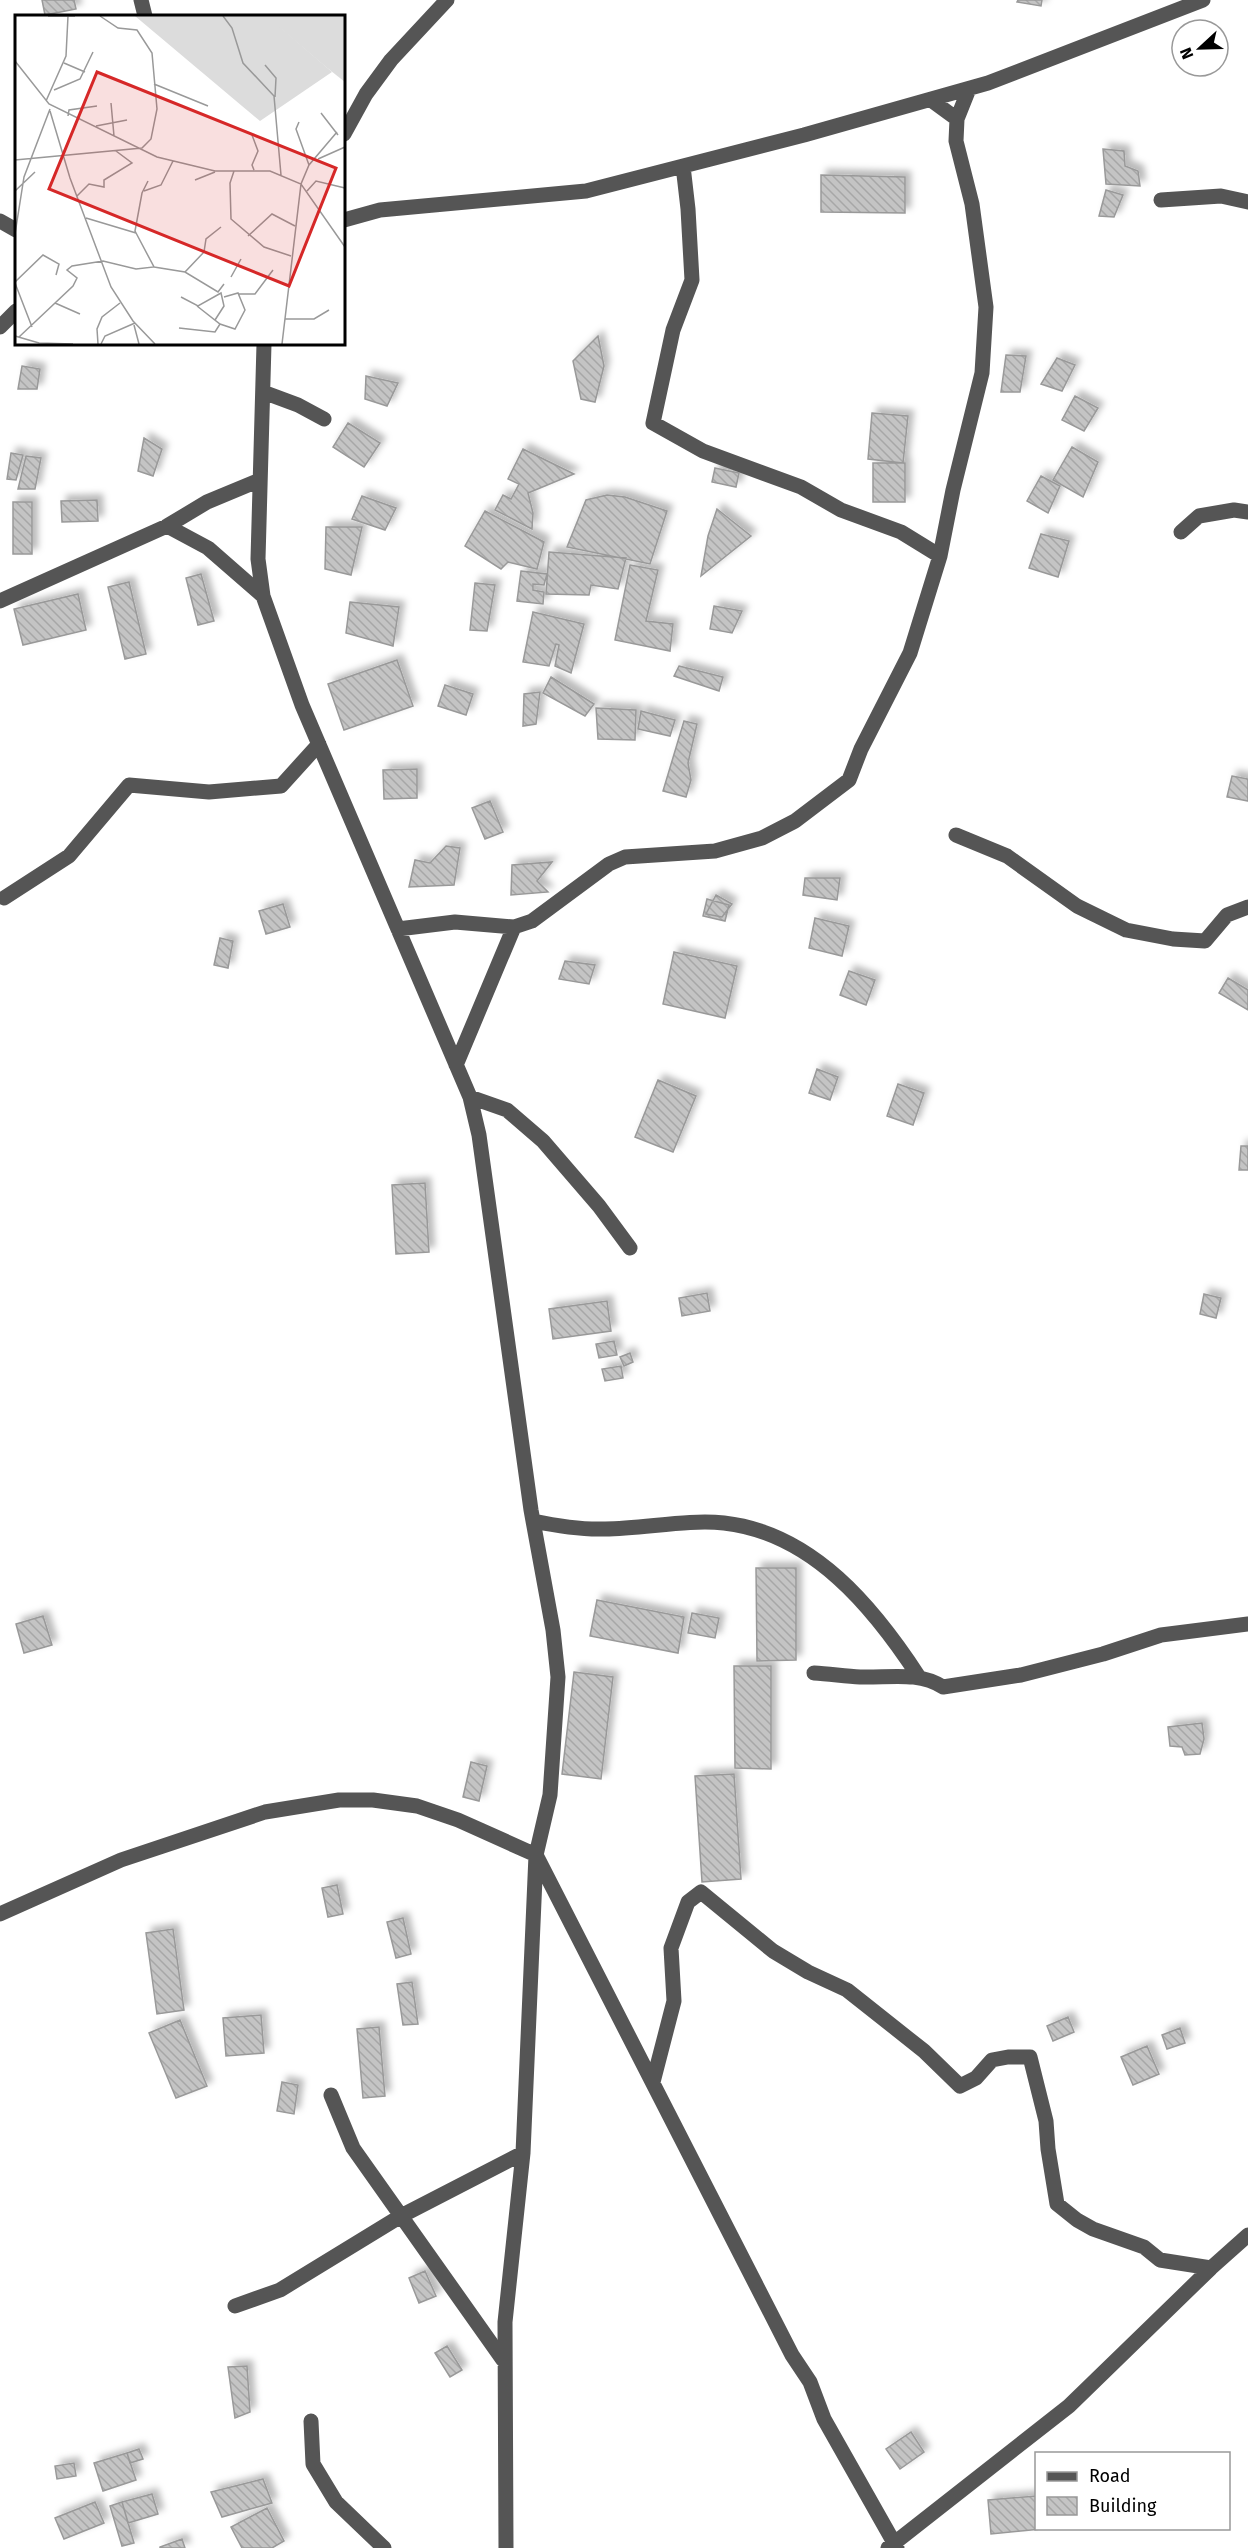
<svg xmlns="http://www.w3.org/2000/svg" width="1248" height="2548" font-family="'Fira Sans',sans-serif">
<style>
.building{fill:url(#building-back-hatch);stroke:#999;stroke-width:1.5;filter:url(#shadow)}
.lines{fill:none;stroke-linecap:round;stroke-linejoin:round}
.minor{stroke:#555;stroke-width:15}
.inset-road{fill:none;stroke:#999;stroke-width:1.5}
.view{fill:#d62828;fill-opacity:0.15;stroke:#d62828;stroke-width:3}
.inset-edge{fill:none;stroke:#000;stroke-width:3}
</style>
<defs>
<pattern id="building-back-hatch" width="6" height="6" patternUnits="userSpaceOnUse" patternTransform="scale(1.5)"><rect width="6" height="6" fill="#c4c4c4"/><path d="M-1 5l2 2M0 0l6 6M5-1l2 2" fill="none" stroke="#a7a7a7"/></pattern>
<filter id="shadow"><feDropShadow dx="5.5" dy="-5.5" stdDeviation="3" flood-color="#0004"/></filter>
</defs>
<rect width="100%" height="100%" fill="#fff"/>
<path class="building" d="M42,0H74L76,9L45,15Z
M1018,0H1042L1041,6L1017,2Z
M1103,149L1124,151L1125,166L1138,171L1140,186L1106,184Z
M821,175L905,177V213L821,212Z
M1106,190L1123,195L1114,217L1099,216Z
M598,336L604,366L595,402L581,399L573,361Z
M1006,355L1026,356L1020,392H1001Z
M1057,358L1075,365L1062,391L1041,384Z
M22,366L40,369L37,389H18Z
M366,376L398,383L387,406L365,399Z
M1075,396L1098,408L1084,431L1062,420Z
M872,413L908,416L903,463L868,459Z
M348,423L380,443L364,467L333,447Z
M144,438L162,449L153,476L138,471Z
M1072,447L1098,462L1083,497L1053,480Z
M523,449L574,474L528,493L533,513L532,529L495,510L503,495L511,499L519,484L508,479Z
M11,453L23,455L16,480L7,479Z
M26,456L41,458L35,489H18Z
M873,463H905V502H873Z
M715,468L739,473L736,487L712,482Z
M1041,476L1060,486L1048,513L1027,501Z
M607,495L625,497L667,511L650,564L567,547L586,500Z
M362,496L396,508L385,530L352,519Z
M97,500L98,521L62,522L61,501Z
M13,502H32V554H13Z
M717,509L751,536L701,576L708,536Z
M485,511L544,542L537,569L508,562L501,569L465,546Z
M326,527H362L351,575L325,569Z
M1041,534L1069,541L1058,577L1029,568Z
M549,552L626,558L618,589L591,585L589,595L546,594Z
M630,565L658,570L646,621L673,624L670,651L615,640Z
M521,571L547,574L544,585L533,584V590L544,592L543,604L517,601Z
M201,574L214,621L198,625L186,578Z
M129,582L146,654L125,659L108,587Z
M475,583L495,585L487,631L470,630Z
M78,594L86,630L23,645L14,609Z
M350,602L399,607L393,646L346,633Z
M714,606L742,611L732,633L710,629Z
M533,612L584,624L571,673L555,666L559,645L556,644L549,666L523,662Z
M397,660L413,706L344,730L328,684Z
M679,666L723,677L719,691L674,676Z
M551,677L594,704L585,716L543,693Z
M445,685L473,694L466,715L438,706Z
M540,692L536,724L523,726L524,694Z
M596,708L636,710L635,740L598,739Z
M641,711L675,720L670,736L638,729Z
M684,721L697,724L688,763L691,780L686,797L663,791Z
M417,769V798L384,799L383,770Z
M1232,776L1248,779V801L1227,797Z
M490,801L503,832L485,839L472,808Z
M446,846L460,848L454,885L409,887L415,860L430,863Z
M552,862L537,881L548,892L511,895L512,865Z
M805,878H840L837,900L803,895Z
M716,895L732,904L722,917L706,914Z
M707,899L729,905L725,921L703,916Z
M283,904L290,927L266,934L259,911Z
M815,918L849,926L842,956L809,948Z
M220,938L233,941L228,968L214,965Z
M674,952L737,966L725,1018L663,1004Z
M565,961L595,965L589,984L559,979Z
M849,971L875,980L866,1005L840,995Z
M1228,978L1248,990V1010L1219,993Z
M817,1069L838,1077L830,1100L809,1093Z
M658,1080L696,1096L673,1152L635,1137Z
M898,1084L924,1093L913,1125L887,1116Z
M1241,1146H1248V1170H1239Z
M425,1183L429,1252L396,1254L392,1185Z
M707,1293L710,1311L682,1316L679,1298Z
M1204,1294L1221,1298L1216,1318L1200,1314Z
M607,1301L611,1331L553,1339L549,1309Z
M614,1341L617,1355L599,1358L596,1344Z
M630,1353L633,1362L624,1366L620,1357Z
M621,1366L623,1378L605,1381L602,1369Z
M756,1568H796V1660L757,1661Z
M597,1600L684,1617L678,1653L590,1636Z
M692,1613L719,1618L715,1638L688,1633Z
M43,1616L52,1645L24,1653L16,1624Z
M734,1666H771V1769L735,1768Z
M574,1672L613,1677L601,1779L562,1774Z
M1202,1723L1204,1739L1200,1754L1185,1755L1182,1747L1170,1746L1168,1727Z
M471,1762L487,1766L479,1801L463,1797Z
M734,1774L741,1879L702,1882L695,1776Z
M337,1885L343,1914L328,1917L322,1888Z
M403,1918L411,1954L396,1958L387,1922Z
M173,1929L184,2010L157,2014L146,1933Z
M412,1982L418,2024L403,2025L397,1984Z
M261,2015L264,2053L226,2056L223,2018Z
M1068,2017L1074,2032L1053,2041L1047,2026Z
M180,2020L207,2086L176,2098L149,2033Z
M379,2027L385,2096L363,2098L357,2029Z
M1180,2028L1185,2043L1167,2049L1162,2035Z
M1147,2046L1159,2074L1133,2085L1121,2057Z
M282,2082L298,2085L294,2114L277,2111Z
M425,2271L436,2296L419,2303L409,2278Z
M447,2346L462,2370L450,2377L435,2353Z
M247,2366L250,2412L235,2418L228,2367Z
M911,2432L924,2452L900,2469L886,2449Z
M139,2449L143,2459L130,2463L127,2453Z
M127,2453L136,2480L103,2491L94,2463Z
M74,2463L76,2476L57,2479L55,2466Z
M263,2479L272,2503L222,2517L211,2492Z
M152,2494L158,2514L128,2523L122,2502Z
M1036,2496V2528H1052L991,2534L988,2500Z
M95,2502L104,2523L64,2539L55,2518Z
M122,2502L134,2543L122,2546L110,2506Z
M267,2508L284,2541L272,2548H242L231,2527Z
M182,2539L185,2548H160V2547Z"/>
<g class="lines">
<path class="minor" d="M141,0L145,16
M931,100L957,119
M344,134L366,94L391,60L447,0
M683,166L688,209L692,280L673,330L653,423L703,451L801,487L841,510L901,532L940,556
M1161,200L1221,196L1248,202
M344,220L380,210L586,191L804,135L988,83L1203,0
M0,221L16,230
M0,327L16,311
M264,344L258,559L263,596L302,705L470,1097L479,1135L531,1510L553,1630L558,1677L550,1795L536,1855L523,2153L505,2322L506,2548
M263,392L298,405L324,419
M167,526L208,548L263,596
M1181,532L1199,516L1234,510L1248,512
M0,601L167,526L207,502L260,480
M956,835L1007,856L1077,906L1126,930L1173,939L1205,941L1227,915L1248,907
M4,898L69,856L129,785L209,792L281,786L319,744
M398,929L455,922L514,927L532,921L609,864L625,857L715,851L762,838L795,821L849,780L861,749L910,653L940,556L953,490L982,373L986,307L972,204L956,141L957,119L969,89
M456,1065L514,927
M470,1097L507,1110L543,1141L599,1206L630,1248
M533,1521C557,1526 580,1530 605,1529C643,1529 687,1519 724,1523C813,1533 874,1608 919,1677
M814,1673C829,1674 845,1676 860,1677C889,1678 918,1671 943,1687L1021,1675L1103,1654L1161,1635L1248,1624
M0,1914L121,1860L265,1812L339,1800H373L417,1806L458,1820L536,1855L792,2355L810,2382L824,2419L897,2548
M653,2082L674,2001L671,1948L688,1902L701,1892L773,1951L808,1972L847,1990L924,2051L960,2086L976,2078L992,2060L1008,2057H1030L1046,2121L1048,2149L1057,2204L1077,2220L1093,2229L1144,2247L1160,2260L1211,2268
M331,2095L353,2148L503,2360
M235,2306L280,2290L401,2216L523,2153
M311,2421L313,2464L336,2502L384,2548
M888,2548L1069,2406L1211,2268L1248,2235"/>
</g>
<g transform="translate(15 15)">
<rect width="330" height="330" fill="#fff"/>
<path d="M120,1H252L317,57L245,106Z" fill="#dcdcdc"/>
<path d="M251,1H330V67L311,52Z" fill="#dcdcdc"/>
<path class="inset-road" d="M33,1H60M208,1L217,13L228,48L259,81L266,160M0,46L34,89L142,142L200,156H255L286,169L330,232M49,48L70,57M250,50L261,63L260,82M139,69L193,91M39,75L65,64L78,37M31,86L51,41L53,1M96,88L99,121M35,96L55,163L96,272L118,306L140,329M306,98L323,120M53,101L54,95L82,91M284,107L281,114L294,150M81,111L112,105M237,120L243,136L237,150L239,155M303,144L330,132M0,145L127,133L136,124L142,94L137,38L122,15L103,13L85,1M219,156L215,168L216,204L249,232L276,241M180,165L200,157M0,176L20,157M129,176L146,170L158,146M292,176L301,166L330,173M62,181L74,169L89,172V165L117,148L101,136M71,203L121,218M0,219L9,162L35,94M233,221L257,199L280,211M139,252L170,257L203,277L209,269M170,257L189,237L191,224L206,212M216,262L226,244M0,267L28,240L44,249L41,260M0,268L17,312M224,279H240L258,255M166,282L183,291L206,278L209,291L200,305M40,288L65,299M182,291L205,309L220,314L230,295L223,278L209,282M270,304H299L314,295M119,310L124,329M164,313L200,317L205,309M0,321L24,328L58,329M4,322L58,271L62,263L52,255L57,251L88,246L121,254L139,252L120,216L127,178L133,166M83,329L82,314L87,302L105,288M86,329L90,321L120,308M267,329L286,169L294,150L322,117"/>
<path class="view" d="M82,57L321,153L274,271L34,174Z"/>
<rect width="330" height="330" class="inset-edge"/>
</g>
<rect x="1035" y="2452" width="195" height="78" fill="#ffffff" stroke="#999999" stroke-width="1.5"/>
<rect x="1047" y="2472" width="30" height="9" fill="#555555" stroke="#999999" stroke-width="1.5"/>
<text x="1089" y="2482" font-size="18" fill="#000000">Road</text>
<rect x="1047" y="2497" width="30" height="18" fill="url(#building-back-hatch)" stroke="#999999" stroke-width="1.5"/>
<text x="1089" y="2512" font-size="18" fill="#000000">Building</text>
<g transform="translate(1200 48) rotate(248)"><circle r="28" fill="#ffffff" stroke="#999999" stroke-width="1.5"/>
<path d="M0-4.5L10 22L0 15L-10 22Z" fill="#000000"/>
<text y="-9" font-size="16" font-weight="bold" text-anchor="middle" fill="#000000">N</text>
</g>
</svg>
